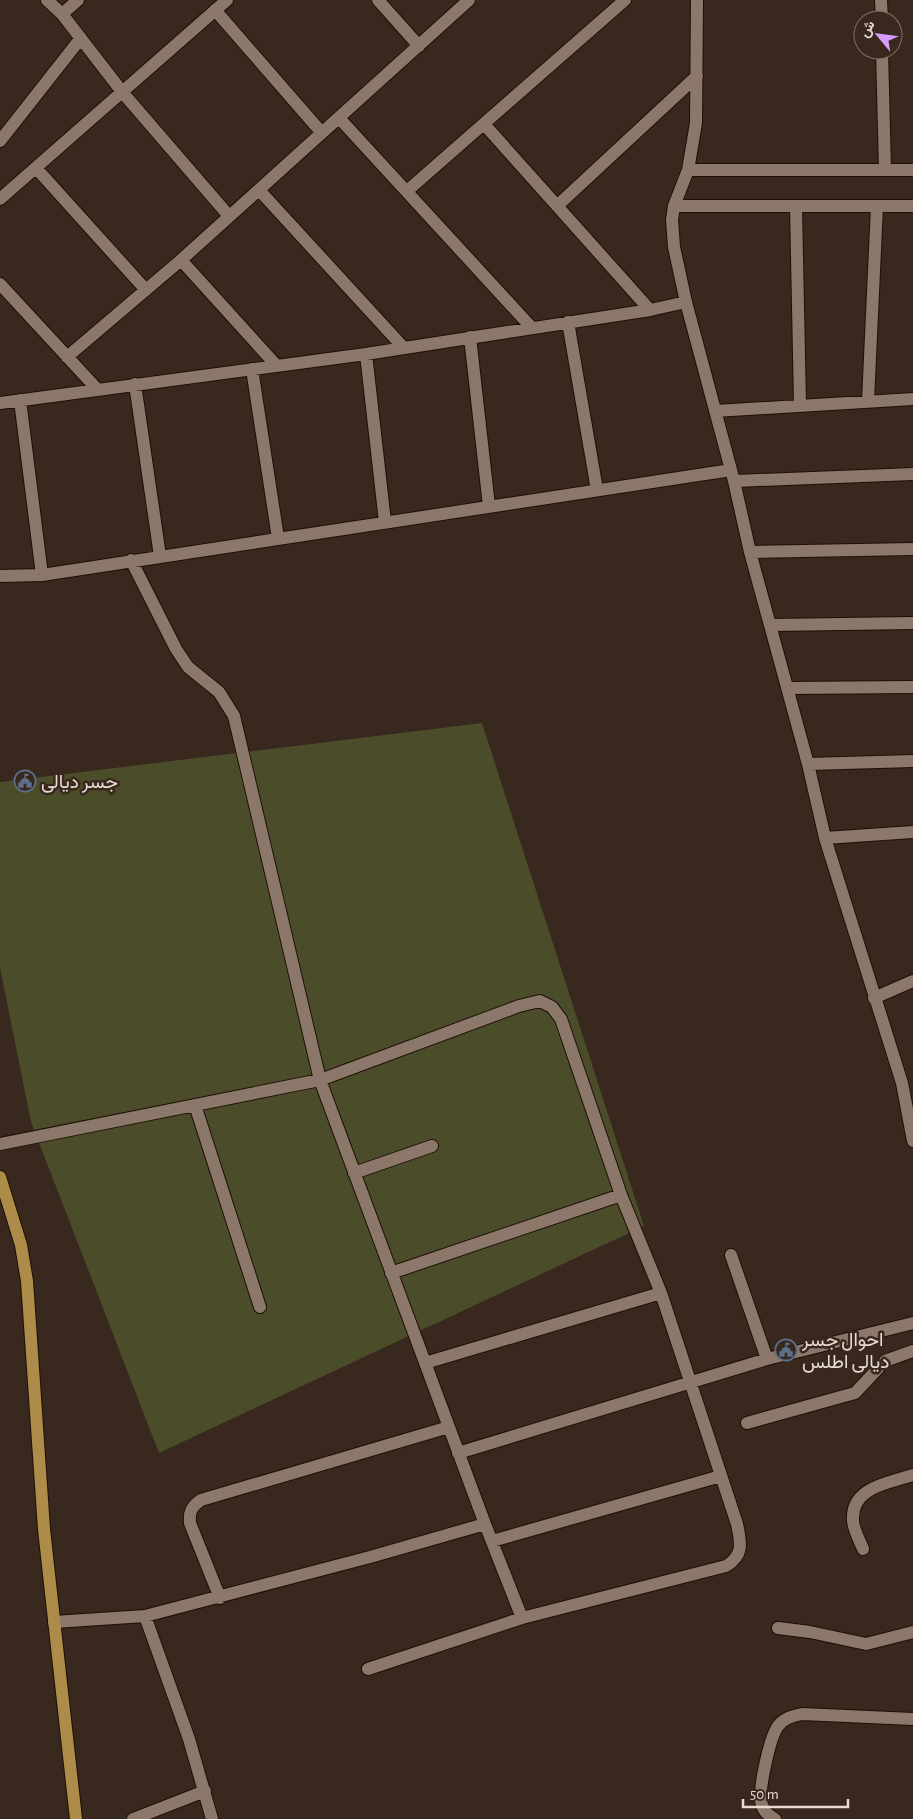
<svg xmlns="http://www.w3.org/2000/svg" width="913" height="1819" font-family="'Alegreya Sans',Vazirmatn,sans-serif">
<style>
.green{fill:#4a4c2a}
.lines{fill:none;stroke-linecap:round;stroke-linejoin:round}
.minor-casing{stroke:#1f1006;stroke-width:14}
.major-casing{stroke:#1f1006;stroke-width:14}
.minor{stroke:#8c786b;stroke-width:12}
.major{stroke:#ad8b48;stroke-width:12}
.labels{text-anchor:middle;stroke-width:5;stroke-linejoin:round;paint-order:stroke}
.poi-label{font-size:19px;fill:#e7dbd4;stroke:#38281d;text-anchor:start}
</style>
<rect width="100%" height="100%" fill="#38281d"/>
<path class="green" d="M482,723L644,1226L159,1453L31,1122L0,968V782Z"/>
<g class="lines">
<g class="minor-casing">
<path id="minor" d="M47,0L62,14L123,93L229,216
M378,0L419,46
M697,0L696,123L688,170L674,206L672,220L674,247L686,302L734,481L750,552L808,764L825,838L902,1083L913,1141
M881,0L882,20
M215,10L322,133
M62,14L78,0
M882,50L885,170
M339,118L532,328
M484,124L650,310
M0,141L81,38
M36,168L146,290
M688,170H913
M259,190L403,347
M407,191L625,0
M0,199L227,0
M557,206L697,76
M674,206H913
M796,207L800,404
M181,260L276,365
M0,284L97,389
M568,322L597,490
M470,337L489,506
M366,354L385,522
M67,357L181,260L469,0
M252,369L278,538
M135,384L160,556
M20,400L42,575
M868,401L877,206
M0,403L366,354L650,310L686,302
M715,411L913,399
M734,481L913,474
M750,552L913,549
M131,560L176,649L188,667L219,692L234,716L320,1080L485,1524L522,1618
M0,576L42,575L731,470
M771,625L913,623
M788,688L913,687
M808,764L913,761
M825,838L913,832
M874,998L913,981
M195,1105L260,1307
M0,1144L320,1080L519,1006L540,1001L552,1007L561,1019L621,1195L661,1293L737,1524C741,1543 744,1555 726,1566L522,1618L368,1669
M354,1173L432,1146
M731,1255L767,1359
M391,1273L621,1195
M425,1363L661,1293
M747,1423L855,1393L885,1361L913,1351
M458,1453L767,1359L913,1323
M492,1541L721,1476
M863,1549C860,1541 853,1529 853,1520C851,1487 889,1483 913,1475
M220,1598L190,1523C189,1512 191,1507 201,1500L449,1427
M145,1616L189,1739L212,1819
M54,1622L145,1616L370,1557L485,1524
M778,1628L810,1632L866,1644L913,1632
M133,1819L205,1791
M775,1819C769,1816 764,1812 762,1805C757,1793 770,1737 778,1726C784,1718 793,1716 802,1714L913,1719"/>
</g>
<g class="major-casing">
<path id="major" d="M0,1177L21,1245L27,1281L44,1529L76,1819"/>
</g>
<use href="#minor" class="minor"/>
<use href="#major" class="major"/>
</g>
<defs>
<g id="civic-ring" transform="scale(1.125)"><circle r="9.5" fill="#38281d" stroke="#5c6f8a" stroke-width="1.5"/><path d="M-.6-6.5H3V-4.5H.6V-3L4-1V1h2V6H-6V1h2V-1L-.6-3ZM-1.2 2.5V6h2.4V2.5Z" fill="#5c6f8a"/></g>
</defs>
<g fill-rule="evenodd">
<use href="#civic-ring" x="25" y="781"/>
<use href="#civic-ring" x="786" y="1350"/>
</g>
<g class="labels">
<g class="poi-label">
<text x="41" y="788">جسر ديالى</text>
<text x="802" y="1346">احوال جسر<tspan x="802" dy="22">ديالى اطلس</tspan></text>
</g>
</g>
<g transform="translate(878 35) rotate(299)"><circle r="24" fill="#38281d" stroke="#7e7066"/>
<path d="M0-4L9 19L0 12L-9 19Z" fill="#d59cfb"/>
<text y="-8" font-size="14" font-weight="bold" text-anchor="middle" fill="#e7dbd4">ش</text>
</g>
<path d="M743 1799v8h105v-8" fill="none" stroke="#e7dbd4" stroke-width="2.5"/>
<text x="750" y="1799" font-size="15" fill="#e7dbd4" stroke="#38281d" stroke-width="4" paint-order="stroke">50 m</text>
</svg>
